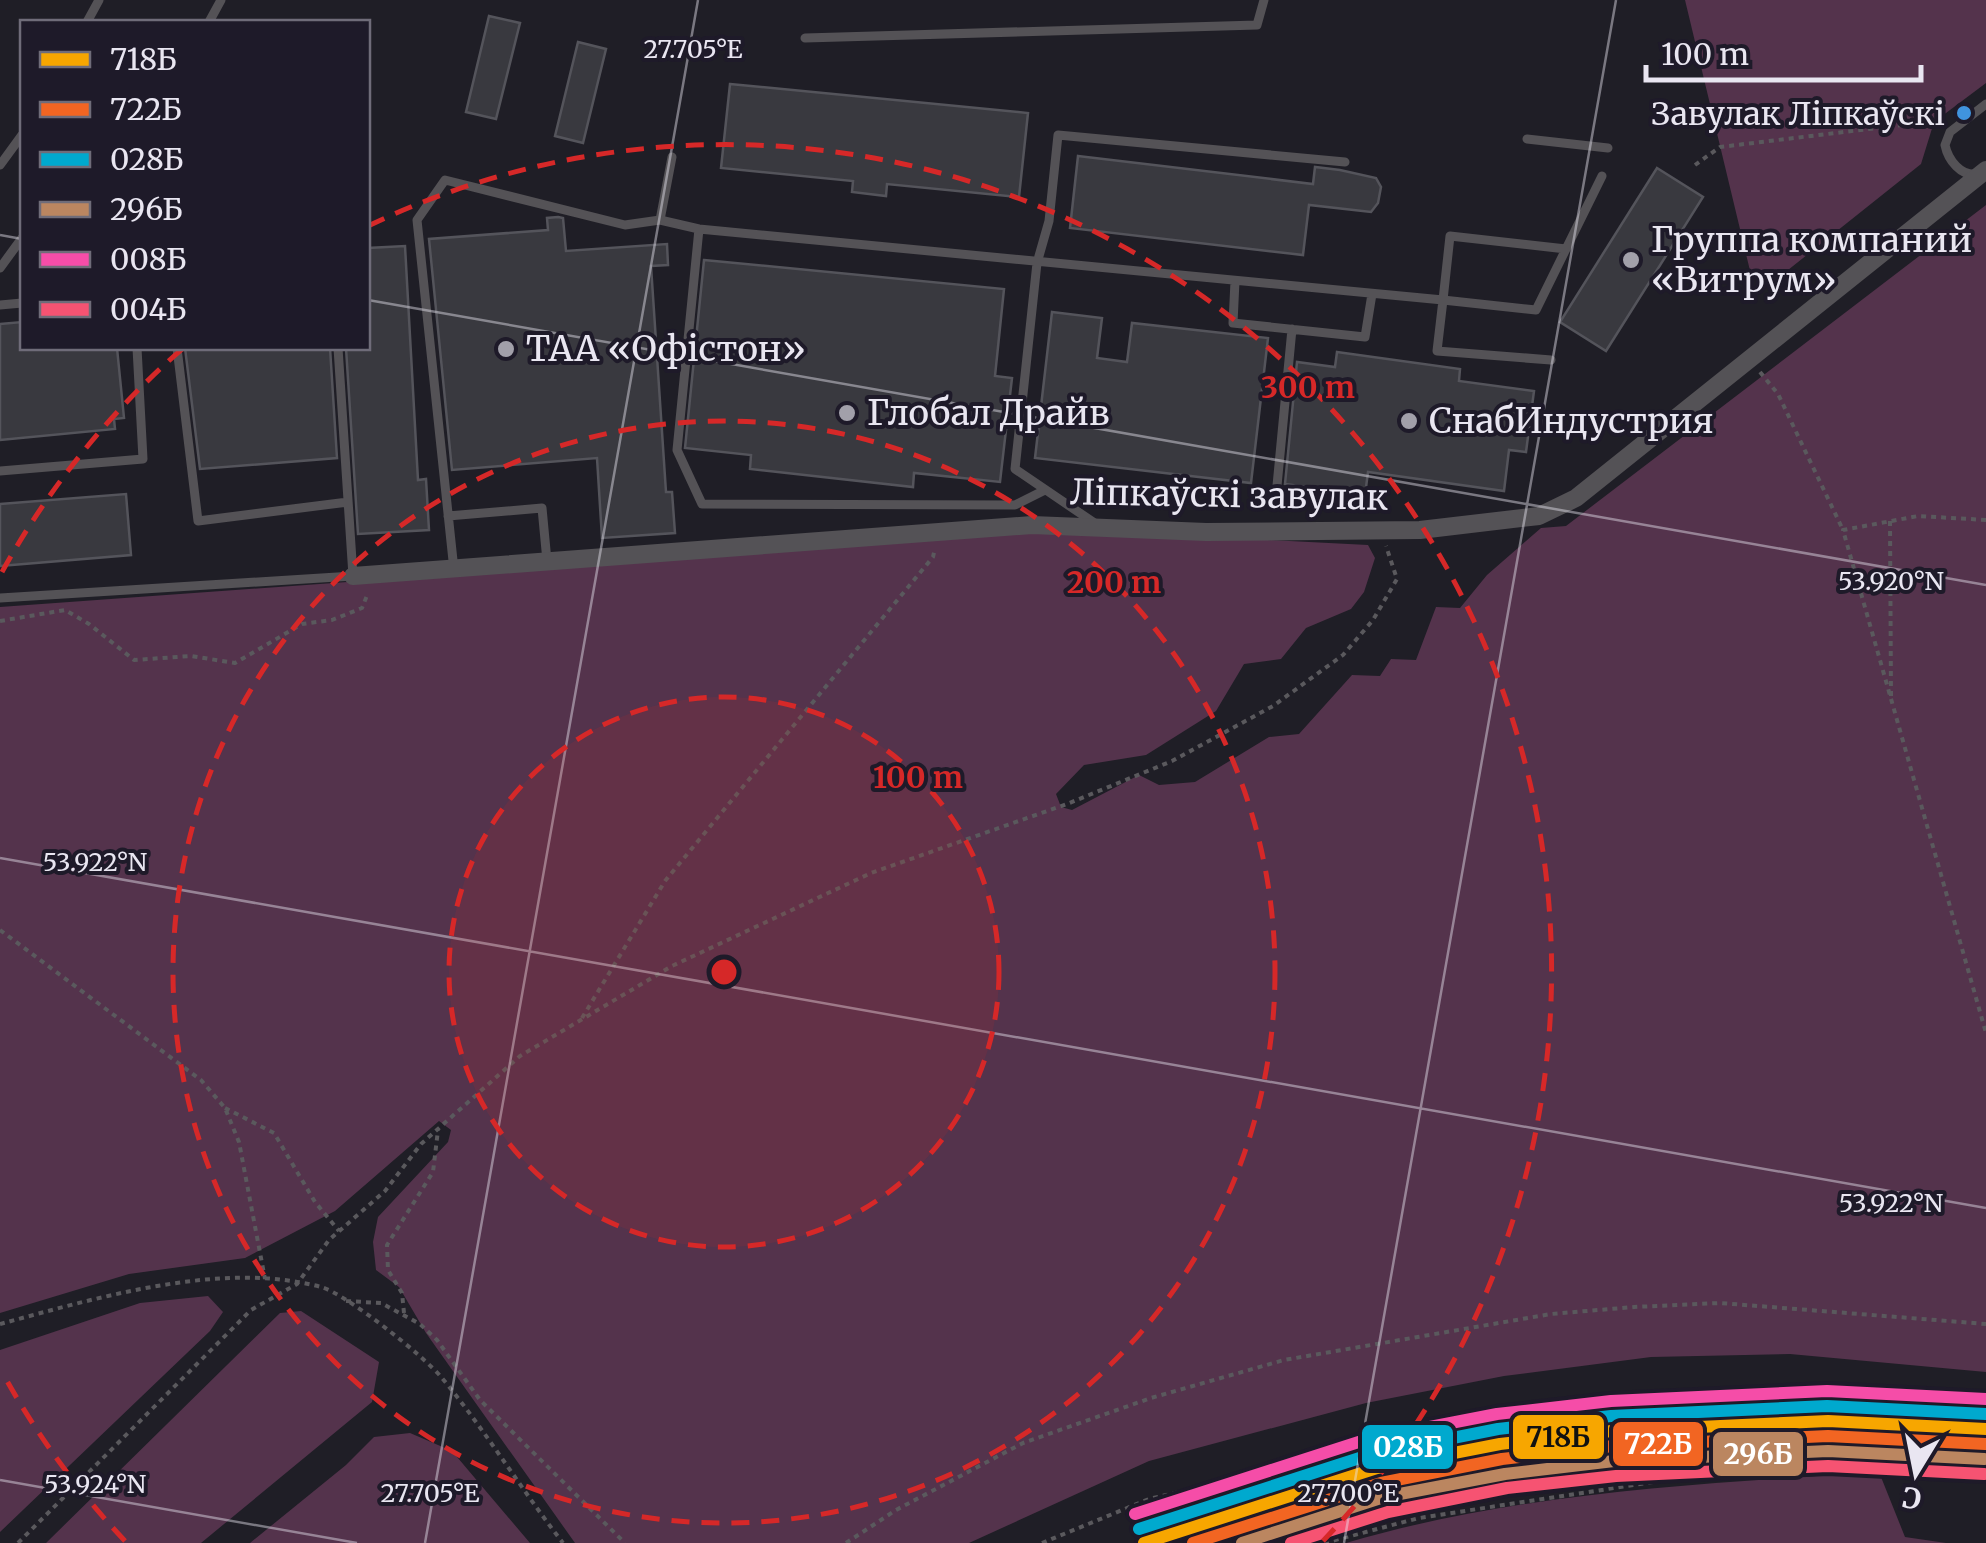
<svg xmlns="http://www.w3.org/2000/svg" width="1986" height="1543" font-family="Merriweather,serif">
<style>
.green{fill:#54334c}
.building{fill:#39393f;stroke:#54545b;stroke-width:2.5}
.lines{fill:none;stroke-linecap:round;stroke-linejoin:round}
.path{stroke:#5a595d;stroke-width:4;stroke-dasharray:5 5;stroke-linecap:butt}
.service{stroke:#545256;stroke-width:9}
.minor{stroke:#545256;stroke-width:18}
.rail-1-casing{stroke:#1e1a29;stroke-width:20}
.rail-2-casing{stroke:#1e1a29;stroke-width:20}
.rail-3-casing{stroke:#1e1a29;stroke-width:20}
.rail-4-casing{stroke:#1e1a29;stroke-width:20}
.rail-5-casing{stroke:#1e1a29;stroke-width:20}
.rail-6-casing{stroke:#1e1a29;stroke-width:20}
.rail-1{stroke:#f7a600;stroke-width:12}
.rail-2{stroke:#f26522;stroke-width:12}
.rail-3{stroke:#00a9ce;stroke-width:12}
.rail-4{stroke:#bb8660;stroke-width:12}
.rail-5{stroke:#f54da8;stroke-width:12}
.rail-6{stroke:#f65372;stroke-width:12}
.ticks{fill:none;stroke:#e9e6f1;stroke-width:2.5;stroke-opacity:0.45}
.ring{fill:none;stroke:#d62828;stroke-width:5;stroke-dasharray:18 12}
.bus-dot{fill:#4094de;stroke:#1e1a29;stroke-width:4}
.poi-dot{fill:#a2a0aa;stroke:#1e1a29;stroke-width:4}
.labels{text-anchor:middle;stroke-width:8;stroke-linejoin:round;paint-order:stroke}
.bus-label{font-size:32px;fill:#e9e6f1;stroke:#1e1a29;text-anchor:end}
.poi-label{font-size:35px;fill:#e9e6f1;stroke:#1e1a29;text-anchor:start}
.street-label{font-size:35px;fill:#e9e6f1;stroke:#1e1a29}
.ticks-label{font-size:25px;text-anchor:middle;fill:#e9e6f1;stroke:#1e1a29;stroke-width:8;stroke-linejoin:round;paint-order:stroke}
.centre{fill:#d62828;stroke:#1e1a29;stroke-width:5}
.ring-label{font-size:30px;text-anchor:middle;font-weight:bold;fill:#d62828;stroke:#1e1a29;stroke-width:8;stroke-linejoin:round;paint-order:stroke}
.line-badge{stroke:#1e1a29;stroke-width:4}
.badge-label{font-size:28px;text-anchor:middle;font-weight:bold;fill:#fff}
.pale-badge-label{font-size:28px;text-anchor:middle;font-weight:bold;fill:#111}
</style>
<rect width="100%" height="100%" fill="#1f1e26"/>
<path class="green" d="M1685,0H1986V83L1934,122L1921,164L1778,278L1752,279Z
M1986,205V1372L1790,1354L1651,1357L1504,1376L1366,1403L1149,1461L969,1543H575L426,1333L399,1287L376,1270L373,1242L378,1217L448,1142L451,1130L439,1121L335,1211L245,1258L129,1274L0,1313V607L1072,530L1368,545L1375,558L1364,592L1351,609L1306,628L1281,659L1244,664L1216,711L1146,755L1084,765L1056,794L1061,807L1072,810L1139,775L1159,785L1195,782L1269,737L1299,734L1352,675L1380,676L1391,659L1416,660L1436,607L1460,608L1487,575L1541,528L1566,526Z
M208,1296L223,1312L210,1331L0,1532V1350L140,1303Z
M301,1311L379,1362L372,1402L201,1543H46L280,1313Z
M410,1433L452,1451L530,1543H250L346,1465L374,1437Z
M1879,1472L1905,1537L1946,1543H1346C1519,1492 1699,1484 1879,1472Z"/>
<path class="building" d="M489,16L520,23L496,119L466,112Z
M578,42L606,49L583,143L555,136Z
M730,84L1028,113L1019,197L887,184L886,196L852,192L853,181L721,168Z
M1078,156L1313,184L1315,167L1340,170L1376,178L1381,187L1378,203L1371,212L1309,205L1303,255L1070,228Z
M1657,168L1703,197L1606,351L1560,322Z
M558,217L563,218L566,251L667,244L668,265L651,266L666,492H672L675,533L602,538L597,458L452,470L429,239L548,230L547,218Z
M405,246L418,480L426,479L429,530L358,534L346,348H368V248Z
M704,260L1004,289L995,376L1012,378L1000,482L914,473L913,487L750,469L751,455L685,448Z
M1052,312L1102,318L1097,358L1127,362L1132,323L1268,338L1251,483L1035,458Z
M22,322V348H117L124,418L114,419L115,429L0,440V324Z
M185,348H330L337,458L200,469Z
M1337,352L1460,369L1459,381L1534,391L1526,452L1509,450L1504,491L1368,472L1365,495L1285,484L1297,362L1335,367Z
M126,494L131,555L0,566V504Z"/>
<g class="lines">
<path class="path" d="M1695,165L1720,147L1943,120
M1760,372L1778,394L1843,530
M1986,520L1918,516L1843,530L1986,1033
M1890,521L1891,696
M0,621L65,610L89,624L134,660L191,656L235,663L302,624L332,620L362,608L368,593
M0,930L201,1080L225,1108L239,1142L265,1279
M582,1018L665,881L933,557L935,548
M225,1108L274,1133L315,1202L339,1231
M346,1301L381,1303L420,1324L437,1340L480,1400L625,1543
M404,1313L402,1293L388,1270L387,1245L433,1172L438,1130
M0,1324C97,1298 221,1260 321,1287C346,1294 424,1356 442,1378C485,1430 521,1489 563,1543
M18,1543L251,1310L297,1284L329,1240L385,1191L421,1144L520,1056L672,966L871,873L1067,804L1172,761L1273,706L1343,655L1373,620L1397,579L1386,546
M846,1543L896,1510L1023,1443L1151,1398L1284,1360L1551,1314L1634,1307L1720,1303L1986,1324
M1042,1543L1149,1499L1503,1417L1820,1394L1889,1397L1986,1408
M1324,1543L1419,1518L1686,1477L1906,1457L1986,1462"/>
<path class="service" d="M87,22L99,0
M209,22L221,0
M805,38L1257,25L1264,0
M1527,139L1608,148
M0,165L22,135
M1978,174C1961,177 1948,160 1945,145L1950,132L1986,104
M660,220L672,157
M699,229L677,450L702,504L1015,505L1045,490
M0,268L22,238
M1235,281L1233,323L1365,337L1372,294
M0,305L22,303
M177,348L198,521L348,502
M1551,360L1437,351L1443,300L1536,310L1566,249
M0,471L143,459L137,348
M1276,496L1292,329
M448,516L542,508L547,561
M1096,524L1015,469L1037,263L1049,221L1058,135L1345,162
M454,570L417,220L445,180L625,225L660,220L699,229L1443,300L1450,236L1566,249L1602,176
M0,598L353,576L338,348"/>
<path class="minor" d="M353,576L1032,525L1206,532L1420,530L1539,516L1576,498L1986,170"/>
<g class="rail-1-casing">
<path id="rail-1" d="M1144,1543L1377,1468L1500,1444L1612,1431L1828,1421L1986,1429"/>
</g>
<g class="rail-2-casing">
<path id="rail-2" d="M1193,1543L1381,1483L1502,1459L1613,1446L1828,1436L1985,1444"/>
</g>
<g class="rail-3-casing">
<path id="rail-3" d="M1139,1529L1372,1454L1498,1429L1611,1416L1827,1406L1986,1414"/>
</g>
<g class="rail-4-casing">
<path id="rail-4" d="M1242,1543L1384,1497L1505,1474L1614,1461L1828,1451L1984,1459"/>
</g>
<g class="rail-5-casing">
<path id="rail-5" d="M1135,1514L1368,1439L1497,1414L1611,1401L1827,1391L1986,1399"/>
</g>
<g class="rail-6-casing">
<path id="rail-6" d="M1291,1543L1388,1512L1507,1488L1616,1476L1828,1466L1984,1474"/>
</g>
<use href="#rail-1" class="rail-1"/>
<use href="#rail-2" class="rail-2"/>
<use href="#rail-3" class="rail-3"/>
<use href="#rail-4" class="rail-4"/>
<use href="#rail-5" class="rail-5"/>
<use href="#rail-6" class="rail-6"/>
</g>
<path class="ticks" d="M0,235L22,239M368,300L1986,585M0,858L1986,1208M0,1480L357,1543M425,1543L698,0M1344,1543L1616,0"/>
<circle cx="724" cy="972" r="275" fill="#d62828" fill-opacity=".12"/>
<g class="ring">
<circle cx="724" cy="972" r="275"/>
<circle cx="724" cy="972" r="551"/>
<path d="M125 1541A826 826 0 0 1 2 1372M2 572A826 826 0 0 1 182 349M368 226A826 826 0 0 1 1323 1541"/>
</g>
<circle class="bus-dot" cx="1964" cy="113" r="9"/>
<g class="poi-dot">
<circle cx="1631" cy="260" r="10"/>
<circle cx="506" cy="349" r="10"/>
<circle cx="847" cy="413" r="10"/>
<circle cx="1409" cy="421" r="10"/>
</g>
<g class="labels">
<g class="bus-label">
<text x="1945" y="125">Завулак Ліпкаўскі</text>
</g>
<g class="poi-label">
<text x="1651" y="252">Группа компаний<tspan x="1651" dy="40">«Витрум»</tspan></text>
<text x="526" y="361">ТАА «Офістон»</text>
<text x="867" y="425">Глобал Драйв</text>
<text x="1429" y="433">СнабИндустрия</text>
</g>
<g class="street-label">
<text transform="translate(1229 495) rotate(1)" y="12">Ліпкаўскі завулак</text>
</g>
</g>
<g class="ticks-label">
<text x="693" y="58">27.705°E</text>
<text x="1891" y="590">53.920°N</text>
<text x="95" y="871">53.922°N</text>
<text x="1891" y="1212">53.922°N</text>
<text x="95" y="1493">53.924°N</text>
<text x="430" y="1502">27.705°E</text>
<text x="1348" y="1502">27.700°E</text>
</g>
<circle cx="724" cy="972" r="15" class="centre"/>
<g class="ring-label">
<text x="1308" y="398">300 m</text>
<text x="1114" y="593">200 m</text>
<text x="918" y="788">100 m</text>
</g>
<g class="line-badge">
<rect x="1511" y="1413" width="95" height="48" rx="10" fill="#f7a600"/>
<rect x="1611" y="1420" width="94" height="48" rx="10" fill="#f26522"/>
<rect x="1360" y="1423" width="95" height="48" rx="10" fill="#00a9ce"/>
<rect x="1711" y="1430" width="94" height="48" rx="10" fill="#bb8660"/>
</g>
<g class="badge-label">
<text x="1658" y="1454">722Б</text>
<text x="1408" y="1457">028Б</text>
<text x="1758" y="1464">296Б</text>
</g>
<g class="pale-badge-label">
<text x="1558" y="1447">718Б</text>
</g>
<rect x="20" y="20" width="350" height="330" fill="#1e1a29" stroke="#6f6c79" stroke-width="2.5"/>
<rect x="40" y="52" width="50" height="15" fill="#f7a600" stroke="#6f6c79" stroke-width="2.5"/>
<text x="110" y="70" font-size="30" fill="#e9e6f1">718Б</text>
<rect x="40" y="102" width="50" height="15" fill="#f26522" stroke="#6f6c79" stroke-width="2.5"/>
<text x="110" y="120" font-size="30" fill="#e9e6f1">722Б</text>
<rect x="40" y="152" width="50" height="15" fill="#00a9ce" stroke="#6f6c79" stroke-width="2.5"/>
<text x="110" y="170" font-size="30" fill="#e9e6f1">028Б</text>
<rect x="40" y="202" width="50" height="15" fill="#bb8660" stroke="#6f6c79" stroke-width="2.5"/>
<text x="110" y="220" font-size="30" fill="#e9e6f1">296Б</text>
<rect x="40" y="252" width="50" height="15" fill="#f54da8" stroke="#6f6c79" stroke-width="2.5"/>
<text x="110" y="270" font-size="30" fill="#e9e6f1">008Б</text>
<rect x="40" y="302" width="50" height="15" fill="#f65372" stroke="#6f6c79" stroke-width="2.5"/>
<text x="110" y="320" font-size="30" fill="#e9e6f1">004Б</text>
<g transform="translate(1916 1473) rotate(190)" stroke="#1e1a29" stroke-width="8" paint-order="stroke">
<path d="M0-8L18 38L0 25L-18 38Z" fill="#e9e6f1"/>
<text y="-15" font-size="28" font-weight="bold" text-anchor="middle" fill="#e9e6f1">С</text>
</g>
<path d="M1646 65v15h275v-15" fill="none" stroke="#e9e6f1" stroke-width="5"/>
<text x="1661" y="65" font-size="30" fill="#e9e6f1" stroke="#1e1a29" stroke-width="8" paint-order="stroke">100 m</text>
</svg>
